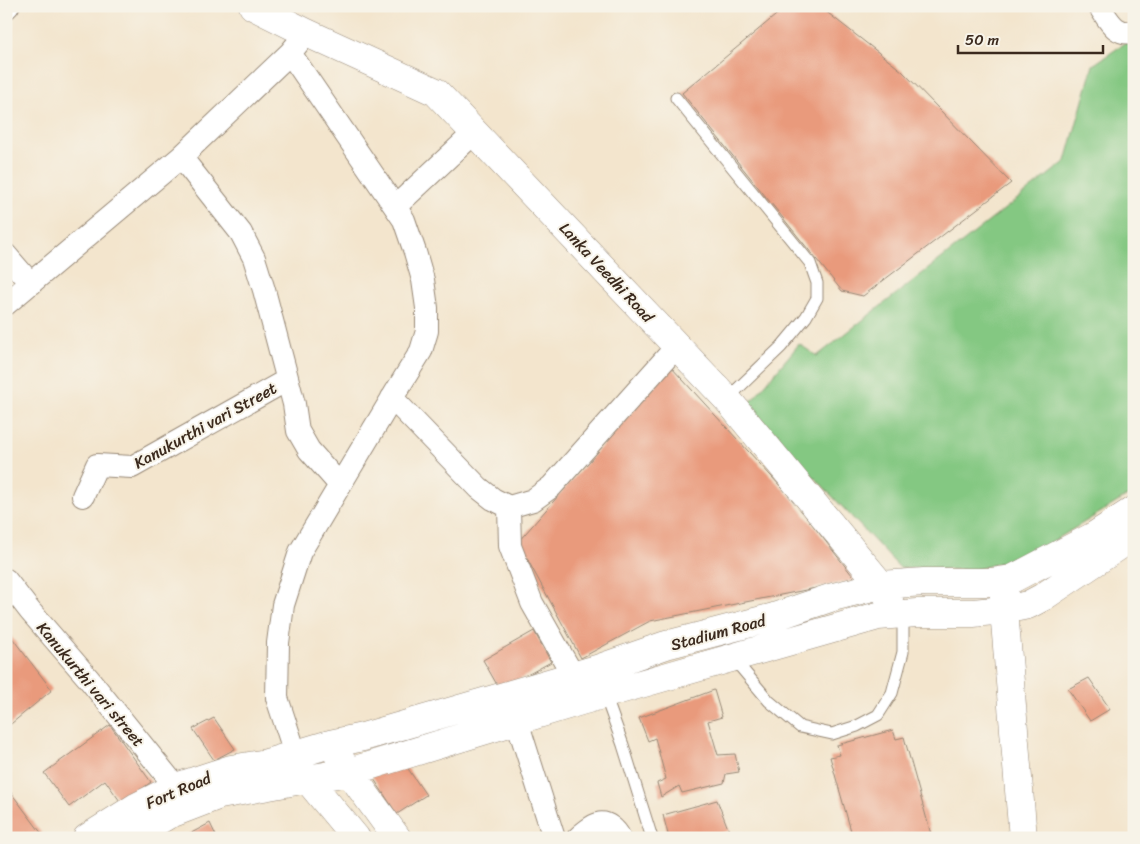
<svg xmlns="http://www.w3.org/2000/svg" width="1140" height="844" font-family="Sriracha,sans-serif">
<style>
.green{fill:#84c882;stroke:#607950}
.building{fill:#e99a7c}
.lines{fill:none;stroke-linecap:round;stroke-linejoin:round}
.service-casing{stroke:#978876;stroke-width:13}
.minor-casing{stroke:#978876;stroke-width:24}
.tertiary-casing{stroke:#978876;stroke-width:29}
.service{stroke:#fff;stroke-width:11}
.minor{stroke:#fff;stroke-width:22}
.tertiary{stroke:#fff;stroke-width:28}
.labels{text-anchor:middle;stroke-width:4;stroke-linejoin:round;paint-order:stroke}
.street-label{font-size:16px;fill:#3b2a1e;stroke:#f7f3e8}
</style>
<rect width="100%" height="100%" fill="#f7f3e8"/>
<filter id="ink" filterUnits="userSpaceOnUse"><feTurbulence type="fractalNoise" baseFrequency=".02" numOctaves="2"/><feDisplacementMap in="SourceGraphic" scale="10" xChannelSelector="R" yChannelSelector="G"/><feConvolveMatrix kernelMatrix="1 2 1 2 8 2 1 2 1" color-interpolation-filters="sRGB"/></filter>
<filter id="wash" filterUnits="userSpaceOnUse"><feTurbulence type="fractalNoise" baseFrequency=".0096" numOctaves="4" result="noise"/><feDisplacementMap in="SourceGraphic" scale="20" xChannelSelector="R" yChannelSelector="G"/><feGaussianBlur stdDeviation="1.12" result="paint"/><feColorMatrix in="noise" values="0 0 0 0 0 0 0 0 0 0 0 0 0 0 0 0 0 1.4 0 .05"/><feComposite in="paint" operator="in"/></filter>
<g filter="url(#wash)">
<rect width="100%" height="100%" fill="#f3e5cd"/>
<path class="green" d="M1134,37V492L1042,548L1013,559L974,570L900,568L747,406L799,344L817,356L1066,161L1093,65Z"/>
<g id="blocks">
<path class="building" d="M787,6H819L902,71L1011,183L863,296L842,291L682,93Z
M671,367L793,500L856,580L650,621L581,658L518,542Z
M6,630L52,690L6,728Z
M534,631L551,662L500,690L483,660Z
M1089,678L1110,709L1090,721L1068,689Z
M714,690L722,717L708,721L718,755L735,754L739,772L726,774L724,783L682,793L679,786L661,797L657,783L666,779L655,738L648,741L639,718Z
M214,718L235,749L214,760L193,729Z
M110,725L151,782L122,804L105,780L69,807L44,773Z
M893,730L896,739L904,737L932,838H853L830,757L840,755L837,745Z
M400,757L426,795L397,814L372,776Z
M6,786L45,838H6Z
M717,800L729,831L705,838H669L663,815Z
M210,823L217,838H182Z
M746,832L749,838H732Z"/>
</g>
</g>
<g filter="url(#ink)">
<use href="#blocks" fill-opacity="0" stroke="#978876" stroke-width="1"/>
<g class="lines">
<g class="service-casing">
<path id="service" d="M676,98L810,263L817,283V298L806,317L781,347L727,399
M733,658L769,701L800,727L832,734L857,726L878,715L892,693L903,652V614
M605,695L623,745L652,838"/>
</g>
<g class="minor-casing">
<path id="minor" d="M1099,6C1108,19 1115,36 1134,32
M6,8L8,6
M290,53L404,220L415,252L423,280L427,308V331L421,351L400,385L300,552L283,605L278,643L277,698L296,756
M181,157L241,233L254,258L264,290L294,404L298,431L309,450L340,485
M395,207L474,133
M6,255L31,284
M6,304L181,157L290,53L300,41
M392,398L479,488L493,499L509,507L533,500L551,487L677,346
M83,496L97,465L132,467L287,380
M509,507L510,546L532,603L574,677
M6,580L30,611L88,678L176,787
M517,721L554,838
M578,838C582,834 593,825 598,824C607,821 616,830 620,838"/>
</g>
<g class="tertiary-casing">
<path id="tertiary" d="M253,6L307,33L436,92L727,399L881,585L889,598
M1004,591V610L1023,838
M339,758L397,838
M301,766L307,779L356,838
M87,838L136,807L176,787L231,769L267,763L330,744L363,737L597,669L666,645L774,617L833,597L881,585L924,582H991L1012,579L1094,536L1134,510
M129,838L168,815L220,795L307,779L349,772L581,701L878,616L917,613H973L1004,610L1028,605L1043,597L1134,536"/>
</g>
<use href="#service" class="service"/>
<use href="#minor" class="minor"/>
<use href="#tertiary" class="tertiary"/>
</g>
</g>
<g class="labels">
<g class="street-label">
<text transform="translate(607 272) rotate(47)" y="6">Lanka Veedhi Road</text>
<text transform="translate(205 425) rotate(-29)" y="6">Kanukurthi vari Street</text>
<text transform="translate(718 632) rotate(-15)" y="6">Stadium Road</text>
<text transform="translate(91 684) rotate(50)" y="6">Kanukurthi vari street</text>
<text transform="translate(178 790) rotate(-23)" y="6">Fort Road</text>
</g>
</g>
<rect width="1140" height="844" fill="none" stroke="#f7f3e8" stroke-width="25"/>
<path d="M958 45v8h145v-8" fill="none" stroke="#3b2a1e" stroke-width="2.5"/>
<text x="965" y="45" font-size="15" fill="#3b2a1e" stroke="#f7f3e8" stroke-width="4" paint-order="stroke">50 m</text>
</svg>
